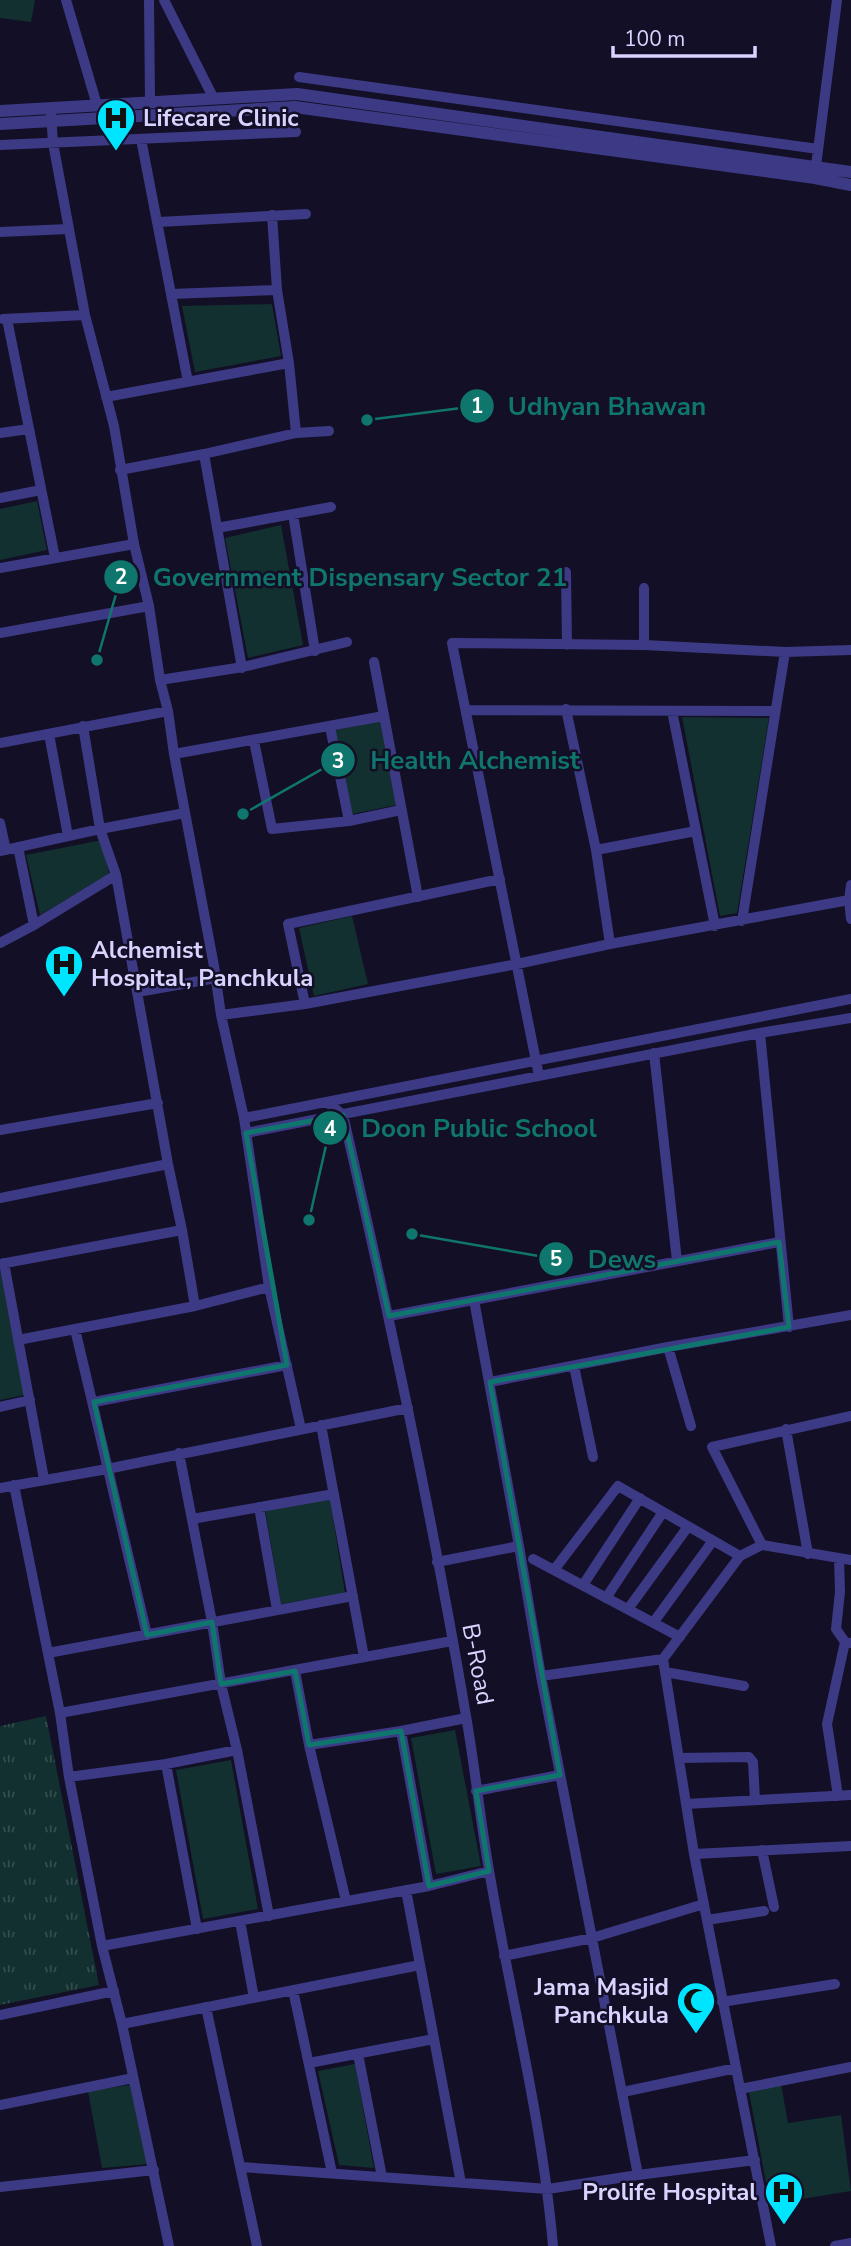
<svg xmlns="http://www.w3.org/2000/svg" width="851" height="2246" font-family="'Nunito Sans',sans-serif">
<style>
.grass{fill:url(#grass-tufts)}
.green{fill:#12302f}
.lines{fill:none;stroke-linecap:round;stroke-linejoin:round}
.minor{stroke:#3d3a85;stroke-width:10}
.tertiary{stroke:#3d3a85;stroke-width:12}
.marked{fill:none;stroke:#0f766e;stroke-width:5;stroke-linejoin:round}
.labels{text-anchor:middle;stroke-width:5;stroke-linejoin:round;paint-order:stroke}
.poi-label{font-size:24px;font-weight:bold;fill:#d9d4ff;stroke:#130f26;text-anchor:start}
.street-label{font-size:24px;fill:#d9d4ff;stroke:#130f26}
.leader{fill:none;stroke:#0f766e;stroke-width:2.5}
.callout-dot{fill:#0f766e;stroke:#130f26;stroke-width:2.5}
.mark-label{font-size:21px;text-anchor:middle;font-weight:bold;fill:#fff}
.callout-label{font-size:26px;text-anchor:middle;font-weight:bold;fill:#0f766e;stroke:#130f26;stroke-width:5;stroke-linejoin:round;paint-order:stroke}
</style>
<defs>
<pattern id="grass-tufts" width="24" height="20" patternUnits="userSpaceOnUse" patternTransform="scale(1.75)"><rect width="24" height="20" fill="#12302f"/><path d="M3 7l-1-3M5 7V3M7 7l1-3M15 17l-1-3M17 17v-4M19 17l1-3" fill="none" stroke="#344d4e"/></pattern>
</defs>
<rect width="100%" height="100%" fill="#130f26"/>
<path class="grass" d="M46,1716L99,1985L0,2005V1726Z"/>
<path class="green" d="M0,0H35L31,22L0,18Z
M272,304L281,356L195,372L182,306Z
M37,501L47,550L0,560V509Z
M281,525L303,645L248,658L225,538Z
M682,717L769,718L737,913L720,916Z
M380,721L396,805L352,814L335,730Z
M102,840L109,874L40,915L26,855Z
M352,916L368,984L314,996L299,928Z
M0,1269L24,1395L0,1400Z
M330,1499L345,1593L281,1604L265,1509Z
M455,1730L481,1866L436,1874L411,1738Z
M231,1760L258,1909L203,1919L176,1770Z
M355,2064L374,2168L339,2165L318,2071Z
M781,2084L788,2123L841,2115L851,2191L770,2204L749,2092Z
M130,2085L148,2164L102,2168L88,2091Z"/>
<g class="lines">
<path class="minor" d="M66,0L97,105
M149,0L150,102
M164,0L214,99
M299,77L818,149
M51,114L53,143L85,315L114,426L134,544L149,606L160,680L168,711L174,754L214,966L221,1015L244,1118L269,1287L301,1429
M141,139L188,382
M0,145L296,132
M815,174L837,0
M272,215L277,290L289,363L296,433
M159,222L306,214
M0,232L68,229
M171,294L277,290
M3,319L85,315
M7,319L55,558
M106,397L289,363
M0,433L29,429
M204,454L242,668
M120,470L204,454L296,433L329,431
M0,498L41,490
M293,514L315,651
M217,528L331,507
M0,568L134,544
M566,572L567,645
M0,633L149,606
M644,645V588
M374,662L418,897
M160,680L243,667L347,642
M566,709L596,850L610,944
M466,710L775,711
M672,711L715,926
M83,726L100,829L116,875L168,1164L182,1230L195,1306
M330,727L349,821
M49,734L68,836
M254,741L272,829L349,821L401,810
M0,743L168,711
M174,754L384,716
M0,823L6,850
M18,847L34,925
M596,850L696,831
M0,851L100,829L185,813
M851,885L849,900L851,919
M742,921L785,652
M0,943L34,925L116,875
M138,992L216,978
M305,1004L288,924L500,879
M221,1015L305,1004L517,964L610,944L849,900
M760,1033L789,1327
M654,1053L677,1261
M539,1076L452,643L644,645L785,652L851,650
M327,1102L343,1115C389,1314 432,1514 466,1716C475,1767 480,1819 489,1870C510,1995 542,2119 553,2246
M244,1118L851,999
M0,1130L158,1103
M246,1133L760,1033L851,1018
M0,1198L168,1164
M4,1263L44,1479
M0,1264L182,1230
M474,1300L519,1546L541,1676L638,2175
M389,1316L779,1242
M75,1329L147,1635
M18,1340L195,1306L269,1287
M668,1347L691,1426
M574,1366L593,1457
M490,1382L668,1347L851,1315
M94,1402L287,1365
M0,1407L30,1400
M321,1425L364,1657
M786,1429L808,1554
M179,1453L212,1622L221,1684L237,1750L269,1916
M14,1485L60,1713L69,1777L102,1946L122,2024L169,2246
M0,1488L107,1469L408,1408
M259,1507L277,1610
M192,1519L334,1494
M762,1545L712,1447L851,1416
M839,1558L840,1592L836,1629L845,1642L850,1643
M533,1559L680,1637
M437,1562L519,1546
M554,1570L618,1486L740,1556
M583,1585L640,1498
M606,1598L663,1512
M628,1609L687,1528
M653,1623L712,1542
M48,1653L353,1596
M663,1659L694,1854L771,2246
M295,1671L309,1745L346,1901
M665,1672L744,1686
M541,1676L663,1659L740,1556L762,1545L851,1560
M60,1713L452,1641
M401,1731L429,1886
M309,1745L401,1731L466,1718
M679,1758L749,1757L753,1762L755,1800
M166,1764L197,1929
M69,1777L166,1764L237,1750
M476,1791L560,1775
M838,1796L827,1724L845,1642
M686,1804L851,1795
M762,1850L774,1907
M694,1854L851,1846
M406,1890L461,2183
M707,1920L764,1911
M240,1921L254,1998
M102,1946L429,1886L489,1871
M504,1956L592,1938L704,1904
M293,1990L332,2173
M722,2002L835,1984
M206,2007L257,2246
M0,2015L114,1991
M122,2024L420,1965
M358,2054L382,2177
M309,2063L434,2039
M740,2089L851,2067
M623,2092L736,2068
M0,2105L133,2078
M241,2167L548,2189L638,2175L755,2160
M0,2187L154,2170
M835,2246L851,2243"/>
<path class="tertiary" d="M0,111L297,94L851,172
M0,124L295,107L815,178L851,185"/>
</g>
<path class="marked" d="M343,1115L389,1316L779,1242L789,1327L490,1382L560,1775L476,1791L489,1871L429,1886L401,1731L309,1745L295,1671L221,1684L212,1622L147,1635L94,1402L287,1365L246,1133Z"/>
<defs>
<g id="hospital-pin" transform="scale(2.0125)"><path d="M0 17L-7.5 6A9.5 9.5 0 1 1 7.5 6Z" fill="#00e5ff" stroke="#130f26"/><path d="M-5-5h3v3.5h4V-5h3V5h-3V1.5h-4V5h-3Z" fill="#111"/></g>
<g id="mosque-pin" transform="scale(2.0125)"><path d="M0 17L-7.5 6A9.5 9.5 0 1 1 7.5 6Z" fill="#00e5ff" stroke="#130f26"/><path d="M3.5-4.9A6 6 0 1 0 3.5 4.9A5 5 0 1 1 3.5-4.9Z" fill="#111"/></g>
</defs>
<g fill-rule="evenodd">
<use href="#hospital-pin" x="116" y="118"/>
<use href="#hospital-pin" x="64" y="964"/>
<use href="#mosque-pin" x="696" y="2001"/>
<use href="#hospital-pin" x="784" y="2192"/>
</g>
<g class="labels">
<g class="poi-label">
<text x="143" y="126">Lifecare Clinic</text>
<text x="91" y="958">Alchemist<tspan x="91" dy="28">Hospital, Panchkula</tspan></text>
<text x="669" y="1995" text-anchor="end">Jama Masjid<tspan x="669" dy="28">Panchkula</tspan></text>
<text x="757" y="2200" text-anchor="end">Prolife Hospital</text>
</g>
<g class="street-label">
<text transform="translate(478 1664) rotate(79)" y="8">B-Road</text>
</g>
</g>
<path class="leader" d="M367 420L477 406M97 660L121 577M243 814L338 760M309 1220L330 1128M412 1234L556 1259"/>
<g class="callout-dot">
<circle cx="367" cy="420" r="7"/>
<circle cx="97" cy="660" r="7"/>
<circle cx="243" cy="814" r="7"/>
<circle cx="309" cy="1220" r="7"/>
<circle cx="412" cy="1234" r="7"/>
<circle cx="477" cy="406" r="18"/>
<circle cx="121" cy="577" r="18"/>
<circle cx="338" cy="760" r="18"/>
<circle cx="330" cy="1128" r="18"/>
<circle cx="556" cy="1259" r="18"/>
</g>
<g class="mark-label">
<text x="477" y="413">1</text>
<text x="121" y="584">2</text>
<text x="338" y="768">3</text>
<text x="330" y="1136">4</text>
<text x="556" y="1266">5</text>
</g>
<g class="callout-label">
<text x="607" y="415">Udhyan Bhawan</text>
<text x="360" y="586">Government Dispensary Sector 21</text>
<text x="475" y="769">Health Alchemist</text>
<text x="479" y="1137">Doon Public School</text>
<text x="622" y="1268">Dews</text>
</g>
<path d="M613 46v10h142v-10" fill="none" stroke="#d9d4ff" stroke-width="3.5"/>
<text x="624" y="46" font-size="21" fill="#d9d4ff" stroke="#130f26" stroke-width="5" paint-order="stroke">100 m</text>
</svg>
